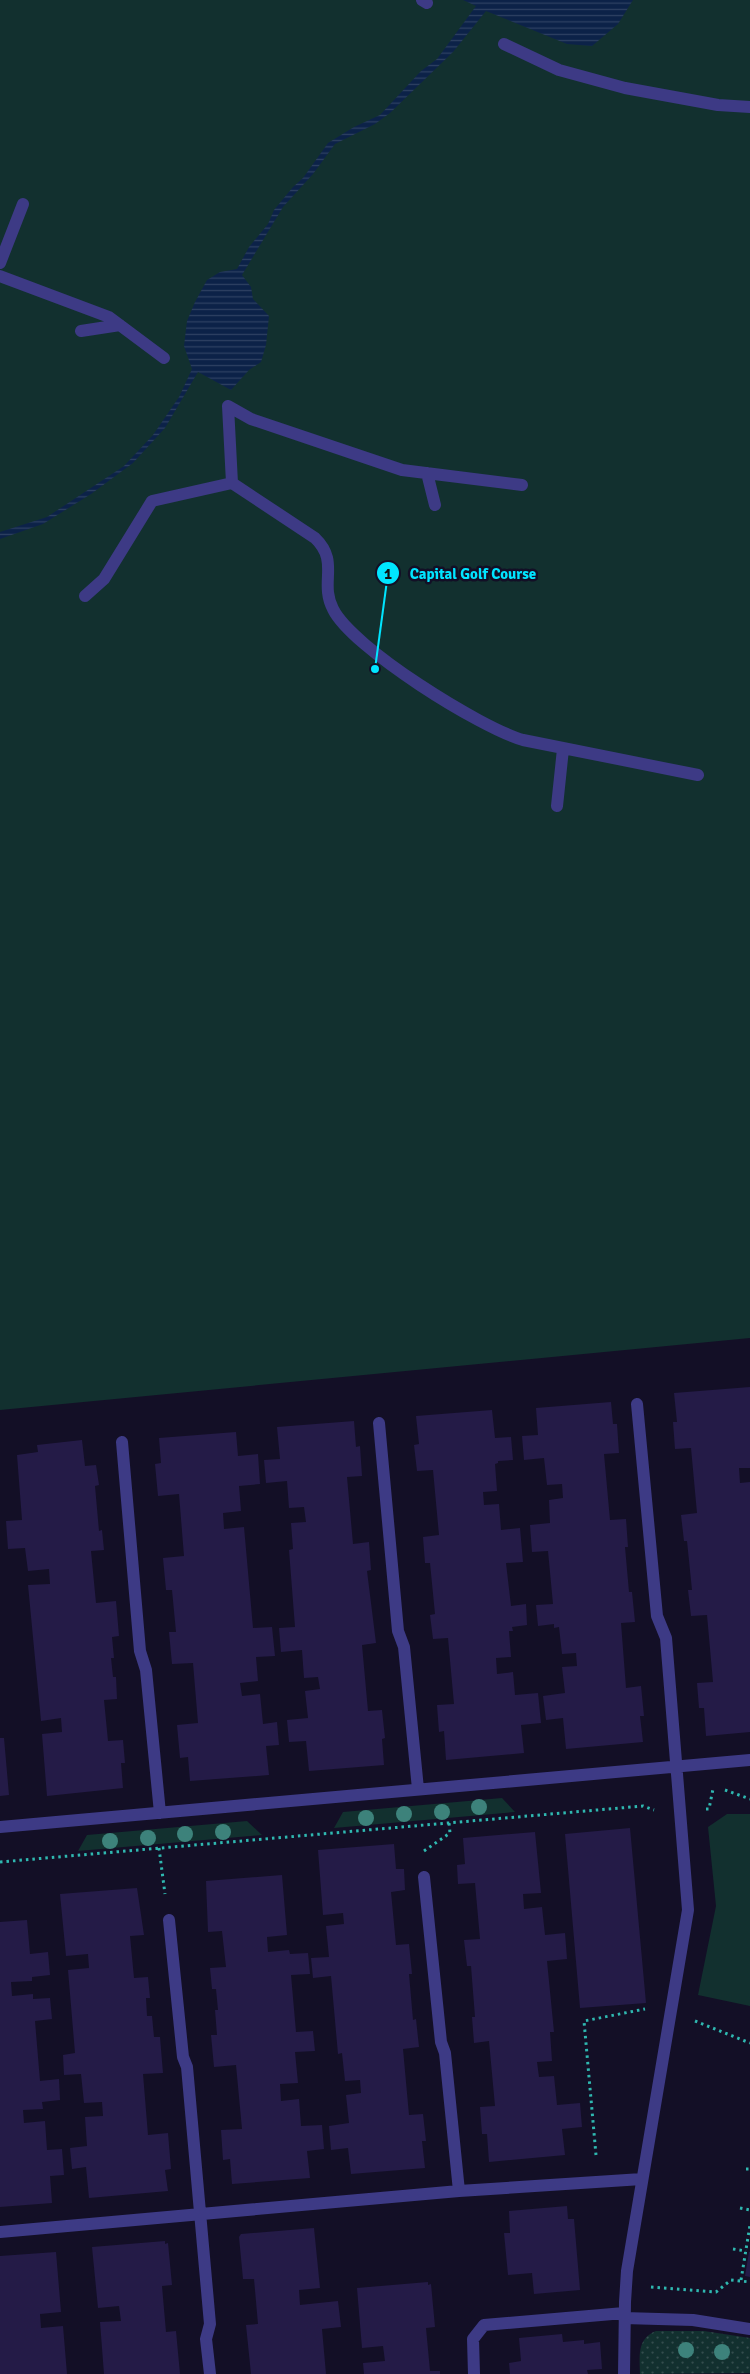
<svg xmlns="http://www.w3.org/2000/svg" width="750" height="2374" font-family="Signika,sans-serif">
<style>
.green{fill:#12302f}
.garden{fill:url(#garden-dots)}
.water{fill:url(#water-rules)}
.building{fill:#241b47}
.lines{fill:none;stroke-linecap:round;stroke-linejoin:round}
.path{stroke:#2fb8b0;stroke-width:3;stroke-dasharray:2.5 4;stroke-linecap:butt}
.minor{stroke:#3d3a85;stroke-width:12}
.tree{fill:#3d827b}
.leader{fill:none;stroke:#00e5ff;stroke-width:2}
.callout-dot{fill:#00e5ff;stroke:#130f26;stroke-width:2}
.mark-label{font-size:15px;text-anchor:middle;font-weight:bold;fill:#111}
.callout-label{font-size:15px;text-anchor:middle;font-weight:bold;fill:#00e5ff;stroke:#130f26;stroke-width:5;stroke-linejoin:round;paint-order:stroke}
</style>
<defs>
<pattern id="garden-dots" width="8" height="8" patternUnits="userSpaceOnUse" patternTransform="scale(1.25)"><rect width="8" height="8" fill="#12302f"/><path d="M2 2h.1M6 6h.1" fill="none" stroke="#344d4e" stroke-width="1.8" stroke-linecap="round"/></pattern>
<pattern id="water-rules" width="6" height="5" patternUnits="userSpaceOnUse" patternTransform="scale(1.25)"><rect width="6" height="5" fill="#0c2248"/><path d="M0 2.5h6" fill="none" stroke="#2f4163"/></pattern>
</defs>
<rect width="100%" height="100%" fill="#130f26"/>
<path class="green" d="M0,0H750V1338L0,1410Z
M502,1798L515,1812L334,1828L343,1812Z
M727,1814H750V2006L698,1995L716,1906L708,1827Z
M247,1821L262,1835L78,1851L87,1835Z"/>
<path class="garden" d="M656,2331H704L750,2338V2373L640,2374C640,2357 636,2339 656,2331Z"/>
<path class="water" d="M463,0H633L618,24L592,46L567,44L486,11L453,52L390,113L375,124L335,144L313,174L283,207L242,275L251,287L253,299L269,316L266,345L261,362L249,370L231,390L198,372L165,428L133,463L91,494L43,524L0,539V532L47,517L124,466L153,435L179,397L192,369L184,346L187,321L195,302L207,280L220,272L237,269L249,247L268,224L274,210L293,187L303,178L328,143L354,127L380,115L421,71L437,59L476,6Z"/>
<path class="building" d="M750,1387V1468H739L740,1483L750,1482V1732L706,1736L704,1708H699L697,1683L713,1682L707,1615L691,1616L688,1590H692L687,1541H684L681,1515L697,1513L691,1448L675,1449L673,1422H677L674,1393Z
M611,1402L613,1424H617L619,1453L604,1454L610,1520L626,1519L628,1547H625L629,1592H632L635,1622L621,1623L626,1688L641,1686L644,1716H640L643,1742L566,1749L563,1718L546,1720L543,1696L565,1693L562,1667L577,1666L576,1653L562,1654L559,1627L554,1628V1624L538,1626L536,1605L553,1604L548,1551L532,1552L530,1525L550,1523L549,1500L563,1498L562,1484L547,1485L544,1458L524,1460L522,1436L538,1435L536,1408Z
M492,1410L495,1438L511,1437L513,1460L498,1461V1463L495,1464L497,1491L483,1492L484,1505L499,1504L501,1530L520,1528L523,1562L506,1563L511,1606L526,1604L527,1625L512,1627L513,1631H509L511,1657L496,1658L497,1674L513,1672L515,1695L538,1693L541,1723L521,1725L524,1753L446,1760L444,1731L439,1732L437,1705L454,1704L448,1638L433,1639L430,1615L435,1614L430,1563H425L423,1537L439,1535L433,1470L417,1471L414,1445L419,1444L416,1416Z
M354,1421L356,1447L360,1446L362,1476L347,1477L353,1544L369,1542L371,1570L367,1571L376,1643L362,1645L368,1711L382,1710L385,1738L382,1739L384,1765L309,1771L306,1741L289,1742L287,1720L308,1718L305,1691L320,1689L318,1677L304,1678L302,1650L281,1652L279,1628L295,1627L289,1550L293,1549L291,1523L306,1522L304,1507L289,1508L287,1481L266,1483L264,1460L280,1459L277,1427Z
M236,1432L238,1456L258,1454L260,1484L239,1486L241,1511L223,1513L224,1529L244,1527L253,1628L272,1627L275,1656L256,1657L258,1681L240,1683L242,1696L260,1694L263,1724L277,1722L279,1745L266,1746L269,1775L190,1781L188,1757L180,1758L177,1725L198,1723L193,1663L172,1664L169,1632H176L172,1590H166L163,1558L184,1556L179,1494L158,1496L155,1464L161,1463L159,1438Z
M82,1440L85,1466L96,1465L99,1485L95,1486L99,1531L102,1530L104,1550L91,1551L96,1603L116,1601L119,1636L112,1637L114,1658H111L113,1677H116L117,1699L104,1700L108,1741L123,1740L125,1763H121L123,1788L47,1796L42,1734L62,1732L61,1718L41,1721L28,1585L50,1584L49,1569L28,1571L25,1548L8,1549L6,1521L22,1520L17,1455L38,1452L37,1445Z
M0,1738H4L9,1795L0,1796Z
M630,1828L646,2003L580,2008L565,1834Z
M535,1832L541,1893L523,1894L524,1909L542,1907L545,1935L565,1933L567,1959L547,1961L554,2032H550L552,2061L537,2062L539,2077L554,2076L557,2105L580,2103L582,2127L562,2129L565,2155L489,2162L487,2134H482L480,2107L495,2106L489,2041L474,2043L472,2017H475L471,1966H467L464,1940L480,1939L475,1883L458,1884L457,1865L465,1864L463,1838Z
M394,1844L396,1869H404L405,1890L391,1892L396,1945L409,1944L412,1974H409L413,2020L416,2019L419,2047L403,2049L409,2115L423,2114L426,2141H422L425,2168L351,2174L348,2148L331,2150L329,2126L349,2123L346,2095L361,2093L360,2080L345,2081L342,2053L338,2054L331,1976L313,1978L311,1958L329,1957L326,1926L344,1924L343,1913L323,1915L318,1850Z
M282,1875L287,1935L267,1937L268,1952L289,1950L290,1954L308,1953L310,1974L291,1975L296,2032L313,2031L315,2051L295,2052L298,2083L280,2084L281,2101L299,2099L301,2126L322,2125L324,2149L307,2151L310,2178L232,2184L230,2159L223,2160L221,2130L242,2129L236,2065L214,2067L211,2035H217L215,2010H218L216,1989H212L210,1968L226,1967L222,1931L208,1932L206,1881Z
M137,1888L144,1935L130,1936L134,1978L148,1977L150,1998H146L147,2016H152L154,2037H160L163,2073L143,2074L148,2135L168,2133L171,2169L165,2170L168,2191L89,2198L86,2167L72,2169L70,2148L87,2146L85,2117L103,2116L102,2102L84,2103L81,2074L64,2075L63,2055L75,2053L68,1970L89,1968L88,1954L66,1956L60,1894Z
M27,1920L30,1954L48,1952L50,1975L32,1977V1981L11,1982L12,1996L33,1994V1999L50,1998L52,2019L35,2021L40,2081L59,2079L60,2100L42,2102L43,2109L23,2110L24,2123L45,2121L47,2150L62,2149L64,2175L50,2176L52,2203L0,2207V1922Z
M567,2206L568,2219H574L580,2290L534,2294L532,2273L508,2275L504,2233H510L509,2211Z
M314,2228L320,2288L299,2290L300,2305L338,2301L341,2327L322,2329L326,2374H251L246,2325L258,2324L254,2279H243L239,2237L241,2234Z
M165,2241V2244L168,2243L172,2285L162,2286L166,2332L176,2331L180,2374H104L100,2322L121,2321L119,2306L98,2308L92,2247Z
M56,2252L61,2312L40,2314L41,2328L63,2326L67,2374H0V2256Z
M749,2252H750V2277L745,2276Z
M428,2282V2285L431,2284L435,2327L426,2328L430,2371H440V2374H364L363,2363L385,2361L383,2346L362,2348L357,2288Z
M562,2334L563,2342L584,2340V2344L600,2342L602,2369L587,2370L588,2374H510L509,2363L521,2361L519,2338Z"/>
<g class="lines">
<path class="path" d="M725,1790L750,1799
M706,1809H709L713,1789
M159,1848L165,1894
M424,1851L450,1833L449,1823
M0,1862L643,1806L654,1810
M695,2021L750,2043
M596,2155L584,2021L645,2009
M746,2169H750
M740,2208L750,2210
M733,2249L746,2251
M741,2280L750,2225
M651,2287L716,2292L731,2280L750,2282"/>
<path class="minor" d="M422,0L427,3
M504,44L559,70L625,88L718,105L750,107
M0,263L23,204
M0,276L109,317L164,358
M81,331L120,325
M228,406L251,419L402,470L522,485
M228,406L232,483
M427,473L435,505
M85,596L104,579L152,501L232,483L315,538C340,562 319,582 333,609C352,648 481,728 523,740L698,775
M557,806L563,749
M379,1423L398,1631L404,1647L418,1789
M122,1442L140,1651L146,1670L160,1813
M0,1827L750,1760
M424,1877L441,2042L445,2053L459,2191
M169,1920L183,2057L187,2067L210,2324L206,2339L210,2374
M0,2232L459,2191L642,2179
M624,2318L693,2320L750,2329
M474,2374L473,2339L484,2325L624,2313
M624,2374L625,2302L627,2271L688,1910L666,1638L657,1616L637,1404"/>
</g>
<g class="tree">
<circle cx="479" cy="1807" r="8"/>
<circle cx="442" cy="1812" r="8"/>
<circle cx="404" cy="1814" r="8"/>
<circle cx="366" cy="1818" r="8"/>
<circle cx="223" cy="1832" r="8"/>
<circle cx="185" cy="1834" r="8"/>
<circle cx="148" cy="1838" r="8"/>
<circle cx="110" cy="1841" r="8"/>
<circle cx="686" cy="2350" r="8"/>
<circle cx="722" cy="2352" r="8"/>
</g>
<path class="leader" d="M375 669L388 573"/>
<g class="callout-dot">
<circle cx="375" cy="669" r="5"/>
<circle cx="388" cy="573" r="12"/>
</g>
<g class="mark-label">
<text x="388" y="579">1</text>
</g>
<g class="callout-label">
<text x="473" y="579">Capital Golf Course</text>
</g>
</svg>
